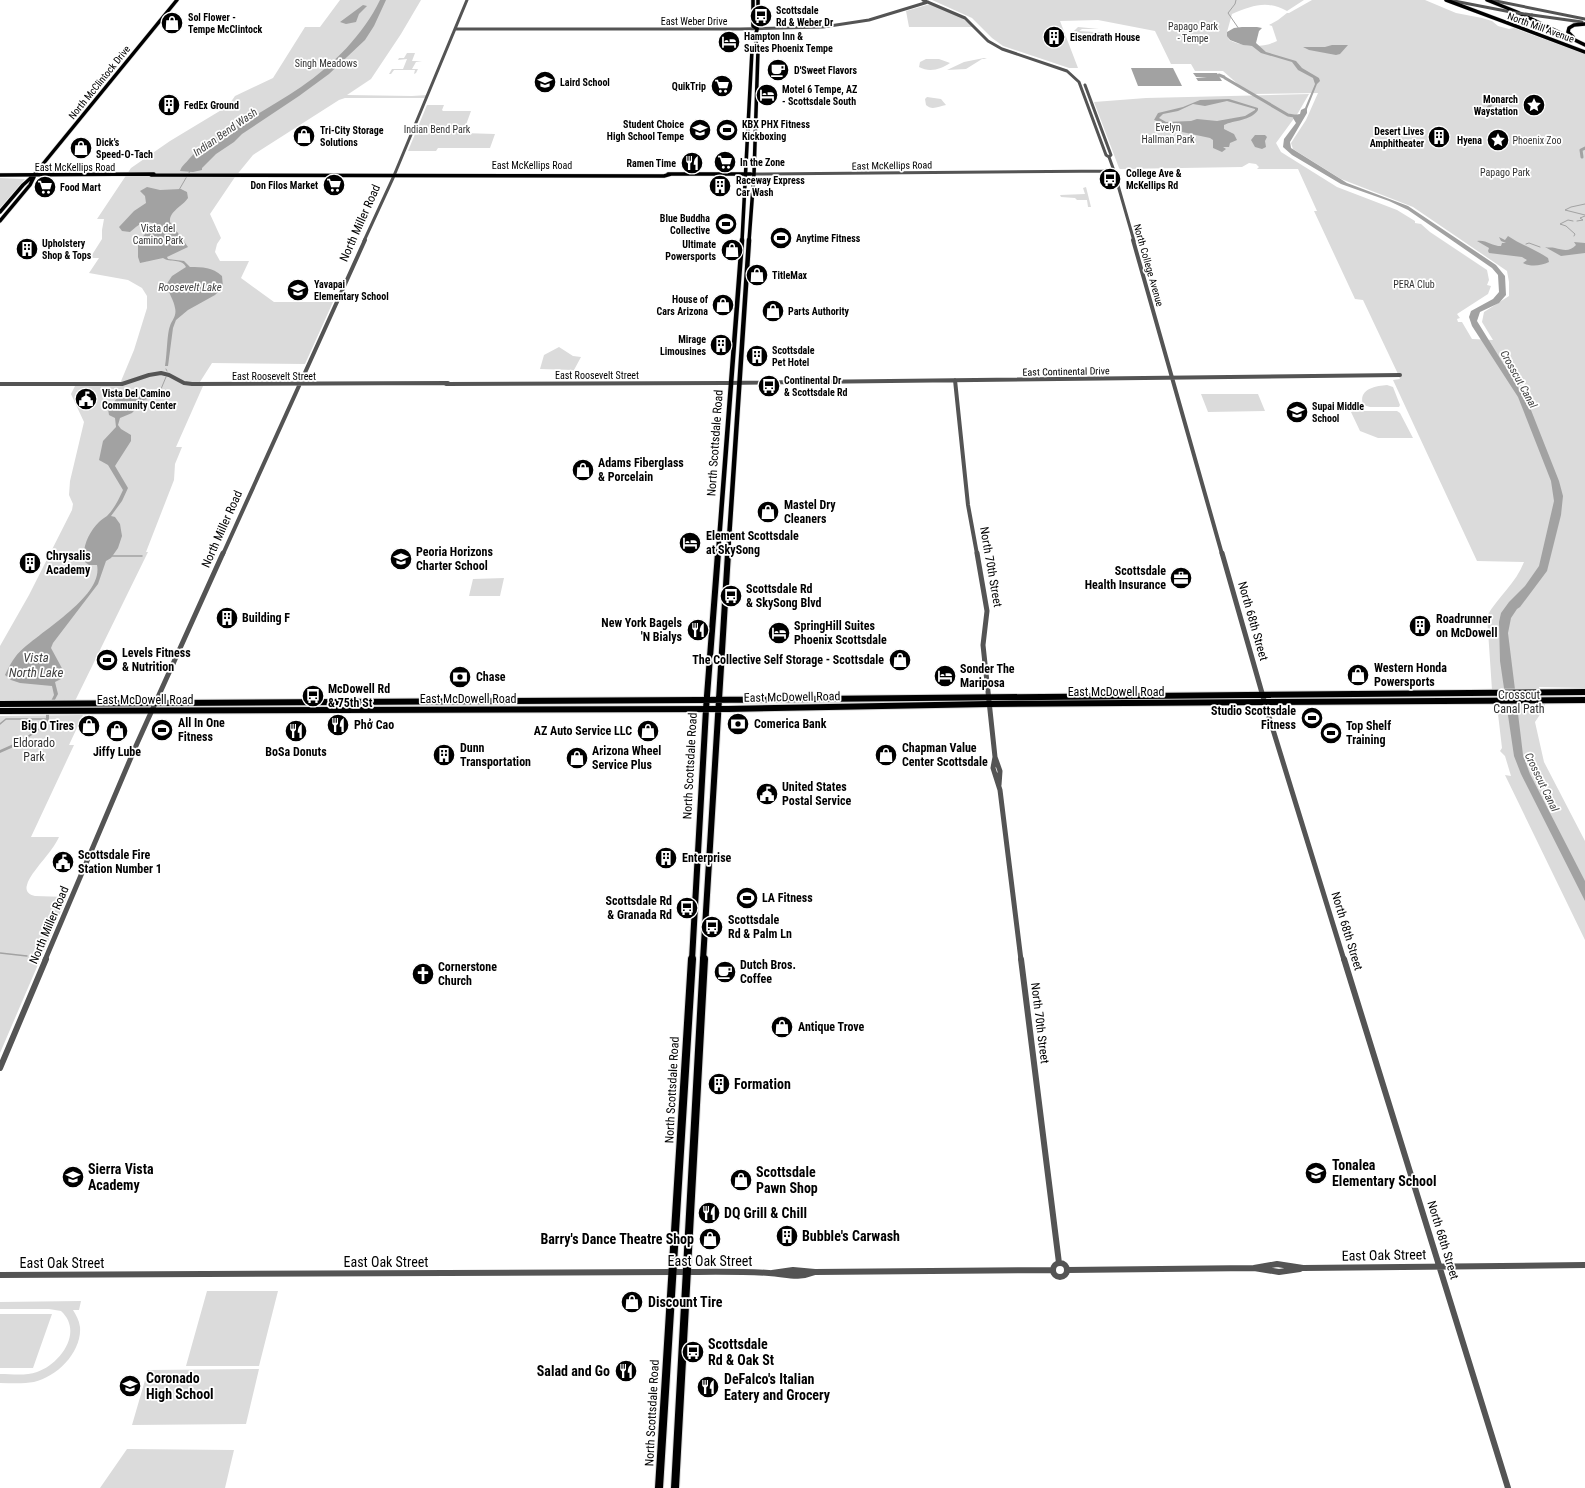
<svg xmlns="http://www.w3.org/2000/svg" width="1585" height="1488" font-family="'Roboto Condensed',sans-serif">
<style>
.green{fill:#dbdbdb}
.water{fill:#a2a2a2;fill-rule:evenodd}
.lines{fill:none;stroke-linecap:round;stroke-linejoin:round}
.stream-far1{stroke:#a2a2a2;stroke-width:1}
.stream{stroke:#a2a2a2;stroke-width:1.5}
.canal{stroke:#a2a2a2;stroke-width:3}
.major-far3-casing{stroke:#dbdbdb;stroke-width:4.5}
.major-far2-casing{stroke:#dbdbdb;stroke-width:6}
.major-far1-casing{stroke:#dbdbdb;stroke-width:8}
.major-casing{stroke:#dbdbdb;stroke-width:10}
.minor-far3{stroke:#545454;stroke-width:3}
.minor-far2{stroke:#545454;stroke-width:4}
.minor-far1{stroke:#545454;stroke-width:5}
.minor{stroke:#545454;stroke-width:6}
.major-far3{stroke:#000;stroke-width:3.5}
.major-far2{stroke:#000;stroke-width:4.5}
.major-far1{stroke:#000;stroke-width:6}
.major{stroke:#000;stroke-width:8}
.minor-bridge{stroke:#545454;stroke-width:3}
.labels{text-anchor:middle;stroke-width:3.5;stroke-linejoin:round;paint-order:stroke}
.far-poi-label{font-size:10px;font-weight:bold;fill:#000;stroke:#fff;text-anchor:start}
.far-street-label{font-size:10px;fill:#000;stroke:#fff}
.far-park-label{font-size:10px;fill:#323232;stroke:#fff}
.far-water-label{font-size:11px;font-style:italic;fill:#434343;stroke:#fff}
.street-label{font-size:12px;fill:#000;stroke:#fff}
.poi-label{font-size:12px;font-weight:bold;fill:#000;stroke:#fff;text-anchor:start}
.park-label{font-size:12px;fill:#323232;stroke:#fff}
.water-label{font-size:13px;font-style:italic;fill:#434343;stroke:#fff}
.near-poi-label{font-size:14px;font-weight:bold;fill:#000;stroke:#fff;text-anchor:start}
.near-street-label{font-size:14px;fill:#000;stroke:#fff}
</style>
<rect width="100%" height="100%" fill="#fff"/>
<path class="green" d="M340,0H421L401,34L371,79L347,95L412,96L428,95L426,98H345L339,100L253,155L235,177L210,214L221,238L217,244L215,252L220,261H249L241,278L274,302H333L305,364L212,363L198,385L203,386L176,447H182L175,464L174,480L146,552H148L75,701H0V646L29,595L72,510L73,504L69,495L70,481L84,422L71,394L75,386H119L134,350L147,308V296L142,288L128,280L89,273L99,258H90L102,239V230L104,219H97L131,168L170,141L228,106L235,96L273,78L305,27H320Z
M932,0H1304L1287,11C1267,0 1253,5 1232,14L1227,32L1229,40C1243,47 1264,48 1277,41L1272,26L1269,25L1278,20L1287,13H1289L1312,0H1425L1456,13L1482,18L1492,21L1498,26L1509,29L1514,28L1585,54V688L1539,687L1545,705L1541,713L1535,722L1544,762L1585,841V940L1505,775L1511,776L1505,756L1500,751L1502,748L1498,714L1497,715L1492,690L1487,616C1498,597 1516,583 1524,562L1477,561L1393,380L1400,379L1398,374L1363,300L1355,299L1314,211H1317L1298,169H1257L1259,167L1256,164L1249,163L1242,167L1120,169L1119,168L1094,102L1146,98L1309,94L1298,113L1276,143L1281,152L1337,187L1397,210L1415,221V223L1421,224L1430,232L1487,270L1489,280L1487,285L1491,286L1488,294L1457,314L1460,318L1457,319L1458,322H1462L1472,339L1493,340L1482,322L1484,312L1509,296V282L1507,271L1413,207L1341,179L1293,149L1291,143L1306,120L1318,93L1249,94L1223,71H1195L1191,64H1171L1155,31L1098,20L1060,21L1078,68H1069L1003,46L992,38L972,18Z
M930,4L959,16L974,27H909L906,11Z
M1078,27L1099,29H1082L1079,31L1109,33V35L1093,37L1074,31Z
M407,53H415L412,61H422L416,62L412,69H418L416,73L414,74L415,70H394L391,74H389L392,69H403L407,59L398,60L399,58H404Z
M984,58L987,59H982L966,69L947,70L964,62Z
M926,59H939L950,63C941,69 930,73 919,67L920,62Z
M927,97L941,99L946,105C939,106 932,111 926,105L925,99Z
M427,105H444L442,110L443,111H471L463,133L495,134L490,148H438L436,151H408Z
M0,178L25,179L0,208Z
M1086,187L1091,207H1088L1087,200H1077L1075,198L1061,197L1060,195L1085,194L1083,188Z
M559,347L573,356L581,357L574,370L540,369L544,355Z
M1387,385L1393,387L1400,405L1399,407H1370L1363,405C1358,389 1375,386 1387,385Z
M1201,394H1258L1265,411L1208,412Z
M1353,411H1397L1400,413L1413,438H1378L1360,431L1351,412Z
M504,578L500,596H469L473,579Z
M83,715L69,745H74L31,837H59C52,853 31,871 27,885C25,891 29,895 35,896L67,897L0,1053V716Z
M207,1291H278L259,1366H186Z
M81,1301L79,1310H73C76,1315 79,1320 80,1327C82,1352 57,1377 34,1382C23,1384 11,1383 0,1383V1374C12,1374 26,1376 37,1372C60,1364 84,1332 61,1311L49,1309H0V1302Z
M0,1314H52L33,1368H0Z
M259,1369L246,1424L132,1425L148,1370Z
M127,1449L234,1450L225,1488H100Z"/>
<path class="water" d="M380,0H386L374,26L365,40L329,74L299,96L242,134L234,142L216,154L202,168V170L193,172L180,171C182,165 185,164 189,159C205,140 223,133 244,122C263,111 283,99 301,87C333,65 363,35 380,0Z
M363,5L367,6L359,14L356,22L346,24L340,22Z
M1242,27H1257L1262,28L1259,31L1256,43L1266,52L1296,61L1302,68L1319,78L1320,81L1317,84L1307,109V113L1290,142L1291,148L1347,183L1408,206L1496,265L1505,276L1506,295L1499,303L1480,312L1477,321L1529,405L1559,481L1563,496L1561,515L1547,571L1520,607L1517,609L1511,618L1508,633L1521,738L1523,755L1530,774L1585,881V901L1521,774L1514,756L1500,661L1499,622L1501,613L1509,602L1525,586L1539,566L1554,501L1551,481L1518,397L1472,326L1469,317L1471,311L1493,299L1499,292L1498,275L1492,268L1408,210L1389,201L1341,184L1292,155L1283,147L1284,139L1296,123L1293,118L1294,115L1300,114L1301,110L1305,108L1315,84L1313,78L1298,70L1292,62L1261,53L1252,46L1243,45L1230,40L1227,36V32L1234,28Z
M1332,45H1348L1340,54L1336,55L1309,50L1303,47H1325Z
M1131,68H1173L1182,86H1138Z
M1193,73H1217L1222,81H1198L1196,78L1207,77H1196Z
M1229,99L1258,108V110C1251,121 1234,120 1224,125V129L1234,134L1237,140L1230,143L1229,147H1223L1226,149L1222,152L1213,148V140L1210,138L1182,132L1168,125L1154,120L1158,113L1183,107L1200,100ZM1227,101L1255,109V110L1245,116L1217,121L1197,119L1191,121L1166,122L1159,118L1163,114L1178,111L1193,104L1205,106Z
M1255,135H1265L1267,137L1265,141L1266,147L1262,149L1255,147L1251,140Z
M147,187L160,190L181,189L187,192L188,198C182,207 169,211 170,222L188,247L167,257L168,259L184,261L190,267C203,267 212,267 222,276L223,287L215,295L188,310L176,320L173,328L168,366H165C167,356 167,333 170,326C172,320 177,316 175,308C174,301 169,293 166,285L172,276L186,267C182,258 170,263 163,258L140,263L138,257V242L153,225V223C143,220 137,226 130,232L122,231L119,227L134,211L146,203L145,196L140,191Z
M1508,236C1521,245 1535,249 1548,258L1549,262C1541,266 1530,267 1523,263L1527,260L1522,257L1489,253L1488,251L1489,248L1477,241C1485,239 1492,246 1501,246L1502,243H1506L1501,241L1499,237L1505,240Z
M1574,242L1585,243V253L1561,256L1545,247C1548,248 1552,247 1555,248C1563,250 1570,252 1576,245Z
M134,391L140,392L148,399L144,400L132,413L120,418L118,425L121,429L131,435V441L115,466L128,488L122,501L111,516L115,517L120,524L122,536L118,548L111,558L106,561L98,584L53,643L51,648L64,672L61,679L55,682L58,694L49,711V723L18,745L0,753V750L18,742L44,725L46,720V711L54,695L52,686L20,683L11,680L5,675C8,669 11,662 16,656C34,634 104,598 97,565H89L85,562C81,548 89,532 99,522C101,520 104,518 107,516C114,509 119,499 123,490L108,465L99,460L103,441L116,427L115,418L109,415L108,409L119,396Z"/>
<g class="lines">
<path class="stream-far1" d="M1236,0L1235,4L1228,13L1239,29
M179,190L190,171
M1585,204L1571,207L1565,210L1585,215
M1573,221L1568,220L1560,224L1566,226L1575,234L1574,236
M1577,221L1583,220L1580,218L1585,216
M1526,244L1529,243L1540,247
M166,369L167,371
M161,389L166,377
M146,398L157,393"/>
<path class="stream" d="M112,556H142
M0,724L6,719H48
M0,953L27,956"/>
<path class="canal" d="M1219,75L1224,77
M1225,78L1288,115L1300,117
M1484,113L1492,103H1511
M1582,157L1581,150L1585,148"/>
<g class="major-far3-casing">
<path id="major-far3" d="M753,0V26L756,28
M1446,0L1585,52
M1487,0L1517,12L1585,45
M1573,37L1568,32L1569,28L1574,25L1585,24
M668,174H751
M0,175L154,174
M151,175L664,176L671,174
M0,212L23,185L34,175L177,0
M0,221L30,185L34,177
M742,241L752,50L755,47
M749,241L754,174L758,50L755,38L758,25V0"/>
</g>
<g class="major-far2-casing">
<path id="major-far2" d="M718,554L742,240
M728,554L749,240"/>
</g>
<g class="major-far1-casing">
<path id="major-far1" d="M0,704L698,700L1585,692
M0,711L728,709L989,704L1585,700
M692,960L706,709L718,553
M703,960L728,553"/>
</g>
<g class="major-casing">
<path id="major" d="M659,1488L692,959
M675,1488L704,959"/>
</g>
<path class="minor-far3" d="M923,0L965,18L988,41L1002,49L1067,71L1079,82L1106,155L1109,157L1113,168L1134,241
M1449,0L1511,12
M1491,0L1585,19
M1532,15L1582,22
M455,29H740L823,27L869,20L928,2
M1085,85L1111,155L1109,157
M754,174L1114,171
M364,241L393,178L467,0"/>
<path class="minor-far2" d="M1133,240L1222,554
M955,380L968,505L977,554
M0,384H122L149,375L161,373L169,375L184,383L192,384L448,383
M446,384L726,383L1400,375
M223,554L365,240"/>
<path class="minor-far1" d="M977,553L987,611L983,645L995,757L1000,771L999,785
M1222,553L1266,707L1344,960
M995,757L993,768L1000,790L1021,960
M45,960L135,748L223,553"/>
<path class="minor" d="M1021,959L1059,1263
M1344,959L1508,1488
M0,1068L46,959
M1053 1270a7 7 0 1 1 14 0a7 7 0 1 1-14 0Z
M1254,1268L1277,1264L1303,1268L1585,1265
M1067,1270L1254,1268L1279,1272L1300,1269
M772,1273L793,1270L815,1272L1053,1270
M0,1275L673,1272C705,1272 738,1271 769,1273C787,1274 797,1279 815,1272"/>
<use href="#major-far3" class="major-far3"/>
<use href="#major-far2" class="major-far2"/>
<use href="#major-far1" class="major-far1"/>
<use href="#major" class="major"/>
<path class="minor-bridge" d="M1511,12L1532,15"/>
</g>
<defs>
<g id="bus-disc" transform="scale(1.15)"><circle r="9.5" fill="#000" stroke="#fff"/><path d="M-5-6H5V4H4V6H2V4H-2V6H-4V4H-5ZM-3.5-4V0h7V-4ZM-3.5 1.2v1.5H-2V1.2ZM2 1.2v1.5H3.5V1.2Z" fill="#fff"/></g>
<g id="shop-disc" transform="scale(1.15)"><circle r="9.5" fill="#000" stroke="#fff"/><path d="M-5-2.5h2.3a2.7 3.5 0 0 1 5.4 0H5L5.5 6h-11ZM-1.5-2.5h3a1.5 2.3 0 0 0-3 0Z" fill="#fff"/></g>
<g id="building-disc" transform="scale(1.15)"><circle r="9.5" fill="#000" stroke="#fff"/><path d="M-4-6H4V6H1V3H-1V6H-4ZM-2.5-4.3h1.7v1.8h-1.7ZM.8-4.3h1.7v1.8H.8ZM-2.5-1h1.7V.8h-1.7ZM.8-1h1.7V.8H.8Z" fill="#fff"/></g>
<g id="hotel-disc" transform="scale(1.15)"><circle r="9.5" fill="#000" stroke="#fff"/><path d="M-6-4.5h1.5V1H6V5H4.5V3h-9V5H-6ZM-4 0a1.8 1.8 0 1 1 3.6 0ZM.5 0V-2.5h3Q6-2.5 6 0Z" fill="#fff"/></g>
<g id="cafe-disc" transform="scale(1.15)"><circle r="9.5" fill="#000" stroke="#fff"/><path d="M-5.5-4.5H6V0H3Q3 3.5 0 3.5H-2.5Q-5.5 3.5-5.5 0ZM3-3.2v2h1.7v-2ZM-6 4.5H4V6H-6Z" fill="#fff"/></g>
<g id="school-disc" transform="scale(1.15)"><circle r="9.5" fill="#000" stroke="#fff"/><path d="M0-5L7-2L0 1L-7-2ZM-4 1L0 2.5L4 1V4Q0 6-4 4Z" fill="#fff"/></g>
<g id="supermarket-disc" transform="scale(1.15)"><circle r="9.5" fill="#000" stroke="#fff"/><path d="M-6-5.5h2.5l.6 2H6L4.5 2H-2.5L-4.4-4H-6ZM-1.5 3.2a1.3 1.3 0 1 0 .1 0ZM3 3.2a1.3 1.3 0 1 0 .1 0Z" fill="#fff"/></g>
<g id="sight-disc" transform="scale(1.15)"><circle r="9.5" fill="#000" stroke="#fff"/><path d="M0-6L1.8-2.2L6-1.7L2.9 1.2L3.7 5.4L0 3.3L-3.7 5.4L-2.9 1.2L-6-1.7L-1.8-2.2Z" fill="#fff"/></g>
<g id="stadium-disc" transform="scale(1.15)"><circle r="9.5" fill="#000" stroke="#fff"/><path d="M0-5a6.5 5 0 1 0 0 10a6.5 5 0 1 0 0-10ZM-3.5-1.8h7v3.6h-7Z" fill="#fff"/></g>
<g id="restaurant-disc" transform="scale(1.15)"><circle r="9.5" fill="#000" stroke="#fff"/><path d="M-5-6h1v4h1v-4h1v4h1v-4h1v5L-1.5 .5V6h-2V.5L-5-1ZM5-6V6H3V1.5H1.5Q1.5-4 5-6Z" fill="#fff"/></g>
<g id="civic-disc" transform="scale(1.15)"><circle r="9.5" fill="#000" stroke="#fff"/><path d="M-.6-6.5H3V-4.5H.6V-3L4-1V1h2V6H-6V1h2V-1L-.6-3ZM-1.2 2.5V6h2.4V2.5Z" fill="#fff"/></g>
<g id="office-disc" transform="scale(1.15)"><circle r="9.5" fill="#000" stroke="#fff"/><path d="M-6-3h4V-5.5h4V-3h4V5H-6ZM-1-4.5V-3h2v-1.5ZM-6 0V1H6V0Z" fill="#fff"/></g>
<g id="bank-disc" transform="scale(1.15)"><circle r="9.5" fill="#000" stroke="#fff"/><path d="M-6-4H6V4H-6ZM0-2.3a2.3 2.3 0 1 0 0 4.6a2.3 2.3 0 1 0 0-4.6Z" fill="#fff"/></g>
<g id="church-disc" transform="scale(1.15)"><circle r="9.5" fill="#000" stroke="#fff"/><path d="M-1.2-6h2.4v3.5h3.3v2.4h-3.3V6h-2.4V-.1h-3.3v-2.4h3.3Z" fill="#fff"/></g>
</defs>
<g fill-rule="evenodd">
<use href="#bus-disc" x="761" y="16"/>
<use href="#shop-disc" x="172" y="23"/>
<use href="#building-disc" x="1054" y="37"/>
<use href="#hotel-disc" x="729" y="42"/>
<use href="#cafe-disc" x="778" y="70"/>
<use href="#school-disc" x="545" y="82"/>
<use href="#supermarket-disc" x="722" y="86"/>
<use href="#hotel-disc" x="767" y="95"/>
<use href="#building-disc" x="169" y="105"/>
<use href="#sight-disc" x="1534" y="105"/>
<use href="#school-disc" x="700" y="130"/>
<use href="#stadium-disc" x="727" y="130"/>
<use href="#shop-disc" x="304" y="136"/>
<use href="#building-disc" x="1439" y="137"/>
<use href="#sight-disc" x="1498" y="140"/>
<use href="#shop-disc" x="81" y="148"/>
<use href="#supermarket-disc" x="725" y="162"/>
<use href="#restaurant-disc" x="692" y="163"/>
<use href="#bus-disc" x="1110" y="179"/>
<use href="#supermarket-disc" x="334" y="185"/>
<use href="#building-disc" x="720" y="186"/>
<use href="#supermarket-disc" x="45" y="187"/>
<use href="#stadium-disc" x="726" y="224"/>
<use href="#stadium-disc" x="781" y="238"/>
<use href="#building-disc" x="27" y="249"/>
<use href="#shop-disc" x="732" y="250"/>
<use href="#shop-disc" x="757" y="275"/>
<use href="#school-disc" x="298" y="290"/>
<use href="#shop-disc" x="723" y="305"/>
<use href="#shop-disc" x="773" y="311"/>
<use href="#building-disc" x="721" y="345"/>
<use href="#building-disc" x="757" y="356"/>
<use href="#bus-disc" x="769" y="386"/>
<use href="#civic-disc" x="86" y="399"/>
<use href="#school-disc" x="1297" y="412"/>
<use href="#shop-disc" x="583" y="470"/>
<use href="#shop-disc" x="768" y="512"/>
<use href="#hotel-disc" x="690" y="543"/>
<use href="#school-disc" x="401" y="559"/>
<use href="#building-disc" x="30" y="563"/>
<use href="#office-disc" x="1181" y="578"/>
<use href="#bus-disc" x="731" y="596"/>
<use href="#building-disc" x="227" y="618"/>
<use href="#building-disc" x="1420" y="626"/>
<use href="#restaurant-disc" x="698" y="630"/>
<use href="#hotel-disc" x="779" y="633"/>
<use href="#stadium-disc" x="107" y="660"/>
<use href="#shop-disc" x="900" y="660"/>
<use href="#shop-disc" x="1358" y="675"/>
<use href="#hotel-disc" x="945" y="676"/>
<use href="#bank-disc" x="460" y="677"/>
<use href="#bus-disc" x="313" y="696"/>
<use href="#stadium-disc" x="1312" y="718"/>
<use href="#bank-disc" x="738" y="724"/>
<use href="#restaurant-disc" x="338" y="725"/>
<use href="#shop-disc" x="89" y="726"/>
<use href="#stadium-disc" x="162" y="730"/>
<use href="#shop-disc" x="117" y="731"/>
<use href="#restaurant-disc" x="296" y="731"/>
<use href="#shop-disc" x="648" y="731"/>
<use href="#stadium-disc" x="1331" y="733"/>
<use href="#building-disc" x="444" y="755"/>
<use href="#shop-disc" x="886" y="755"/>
<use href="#shop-disc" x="577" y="758"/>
<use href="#civic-disc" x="767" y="794"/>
<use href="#building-disc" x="666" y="858"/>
<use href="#civic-disc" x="63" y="862"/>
<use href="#stadium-disc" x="747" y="898"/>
<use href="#bus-disc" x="687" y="908"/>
<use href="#bus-disc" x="712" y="927"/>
<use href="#cafe-disc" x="725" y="972"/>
<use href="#church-disc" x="423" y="974"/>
<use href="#shop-disc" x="782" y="1027"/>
<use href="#building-disc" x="719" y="1084"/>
<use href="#school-disc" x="1316" y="1173"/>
<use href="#school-disc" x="73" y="1177"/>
<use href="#shop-disc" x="741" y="1180"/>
<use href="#restaurant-disc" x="709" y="1213"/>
<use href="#building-disc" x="787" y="1236"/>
<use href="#shop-disc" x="710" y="1239"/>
<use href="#shop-disc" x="632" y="1302"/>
<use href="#bus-disc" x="693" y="1352"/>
<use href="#restaurant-disc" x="626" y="1371"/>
<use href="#school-disc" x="130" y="1386"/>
<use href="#restaurant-disc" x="708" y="1387"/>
</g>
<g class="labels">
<g class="far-poi-label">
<text x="776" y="14">Scottsdale<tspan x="776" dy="12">Rd &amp; Weber Dr</tspan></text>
<text x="188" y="21">Sol Flower -<tspan x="188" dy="12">Tempe McClintock</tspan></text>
<text x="744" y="40">Hampton Inn &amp;<tspan x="744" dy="12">Suites Phoenix Tempe</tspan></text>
<text x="1070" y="41">Eisendrath House</text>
<text x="794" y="74">D'Sweet Flavors</text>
<text x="560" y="86">Laird School</text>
<text x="706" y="90" text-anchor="end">QuikTrip</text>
<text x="782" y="93">Motel 6 Tempe, AZ<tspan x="782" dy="12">- Scottsdale South</tspan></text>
<text x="1518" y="103" text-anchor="end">Monarch<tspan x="1518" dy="12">Waystation</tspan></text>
<text x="184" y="109">FedEx Ground</text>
<text x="684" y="128" text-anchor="end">Student Choice<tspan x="684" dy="12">High School Tempe</tspan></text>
<text x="742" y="128">KBX PHX Fitness<tspan x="742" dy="12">Kickboxing</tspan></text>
<text x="320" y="134">Tri-City Storage<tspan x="320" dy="12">Solutions</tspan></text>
<text x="1424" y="135" text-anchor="end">Desert Lives<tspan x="1424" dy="12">Amphitheater</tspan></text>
<text x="1482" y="144" text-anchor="end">Hyena</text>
<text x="96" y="146">Dick’s<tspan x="96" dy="12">Speed-O-Tach</tspan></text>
<text x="740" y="166">In the Zone</text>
<text x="676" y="167" text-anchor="end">Ramen Time</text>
<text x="1126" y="177">College Ave &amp;<tspan x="1126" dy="12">McKellips Rd</tspan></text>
<text x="736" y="184">Raceway Express<tspan x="736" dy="12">Car Wash</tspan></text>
<text x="318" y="189" text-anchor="end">Don Filos Market</text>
<text x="60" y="191">Food Mart</text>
<text x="710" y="222" text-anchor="end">Blue Buddha<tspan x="710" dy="12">Collective</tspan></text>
<text x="796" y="242">Anytime Fitness</text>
<text x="42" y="247">Upholstery<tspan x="42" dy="12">Shop &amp; Tops</tspan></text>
<text x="716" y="248" text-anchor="end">Ultimate<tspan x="716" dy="12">Powersports</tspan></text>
<text x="772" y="279">TitleMax</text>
<text x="314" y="288">Yavapai<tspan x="314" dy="12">Elementary School</tspan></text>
<text x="708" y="303" text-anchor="end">House of<tspan x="708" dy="12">Cars Arizona</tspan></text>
<text x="788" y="315">Parts Authority</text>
<text x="706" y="343" text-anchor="end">Mirage<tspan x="706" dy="12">Limousines</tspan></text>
<text x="772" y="354">Scottsdale<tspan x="772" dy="12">Pet Hotel</tspan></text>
<text x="784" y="384">Continental Dr<tspan x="784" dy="12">&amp; Scottsdale Rd</tspan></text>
<text x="102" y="397">Vista Del Camino<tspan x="102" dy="12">Community Center</tspan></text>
<text x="1312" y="410">Supai Middle<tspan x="1312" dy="12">School</tspan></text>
</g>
<g class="far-street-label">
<text x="694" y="25">East Weber Drive</text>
<text transform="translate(1541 27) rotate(20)" y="4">North Mill Avenue</text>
<text transform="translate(99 82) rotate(-51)" y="4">North McClintock Drive</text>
<text x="532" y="169">East McKellips Road</text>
<text transform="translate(892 165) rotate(-1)" y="4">East McKellips Road</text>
<text x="75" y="171">East McKellips Road</text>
<text transform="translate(1149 265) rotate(74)" y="4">North College Avenue</text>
<text transform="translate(1066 371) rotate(-1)" y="4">East Continental Drive</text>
<text x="597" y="379">East Roosevelt Street</text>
<text x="274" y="380">East Roosevelt Street</text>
</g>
<g class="far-park-label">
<text x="1193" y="30">Papago Park<tspan x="1193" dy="12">- Tempe</tspan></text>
<text x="326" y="67">Singh Meadows</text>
<text x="1168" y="131">Evelyn<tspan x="1168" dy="12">Hallman Park</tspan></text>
<text x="437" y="133">Indian Bend Park</text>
<text x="1537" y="144">Phoenix Zoo</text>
<text x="1505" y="176">Papago Park</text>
<text x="158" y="232">Vista del<tspan x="158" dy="12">Camino Park</tspan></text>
<text x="1414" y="288">PERA Club</text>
</g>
<g class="far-water-label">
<text transform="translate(225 132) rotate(-35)" y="4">Indian Bend Wash</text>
<text x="190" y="291">Roosevelt Lake</text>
<text transform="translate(1519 379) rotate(61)" y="4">Crosscut Canal</text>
<text transform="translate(1542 782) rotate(64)" y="4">Crosscut Canal</text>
</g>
<g class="street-label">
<text transform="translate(360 223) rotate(-66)" y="4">North Miller Road</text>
<text transform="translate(715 443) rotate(-86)" y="4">North Scottsdale Road</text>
<text transform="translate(222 529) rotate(-66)" y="4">North Miller Road</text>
<text transform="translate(991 567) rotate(80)" y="4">North 70th Street</text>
<text transform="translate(1253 621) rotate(74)" y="4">North 68th Street</text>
<text x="1116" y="696">East McDowell Road</text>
<text transform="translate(792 697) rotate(-1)" y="4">East McDowell Road</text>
<text x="468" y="703">East McDowell Road</text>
<text x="145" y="704">East McDowell Road</text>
<text transform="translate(690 766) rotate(-87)" y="4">North Scottsdale Road</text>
<text transform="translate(49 925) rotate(-67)" y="4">North Miller Road</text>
<text transform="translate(1347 931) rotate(73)" y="4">North 68th Street</text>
<text transform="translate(1040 1023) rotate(83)" y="4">North 70th Street</text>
<text transform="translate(672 1090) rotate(-87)" y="4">North Scottsdale Road</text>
<text transform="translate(1443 1240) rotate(73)" y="4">North 68th Street</text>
<text transform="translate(652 1413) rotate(-87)" y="4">North Scottsdale Road</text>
</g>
<g class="poi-label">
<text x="598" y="467">Adams Fiberglass<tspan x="598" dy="14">&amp; Porcelain</tspan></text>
<text x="784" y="509">Mastel Dry<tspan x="784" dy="14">Cleaners</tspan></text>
<text x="706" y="540">Element Scottsdale<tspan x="706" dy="14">at SkySong</tspan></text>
<text x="416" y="556">Peoria Horizons<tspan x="416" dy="14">Charter School</tspan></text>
<text x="46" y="560">Chrysalis<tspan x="46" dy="14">Academy</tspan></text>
<text x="1166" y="575" text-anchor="end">Scottsdale<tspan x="1166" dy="14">Health Insurance</tspan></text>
<text x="746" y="593">Scottsdale Rd<tspan x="746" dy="14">&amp; SkySong Blvd</tspan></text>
<text x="242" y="622">Building F</text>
<text x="1436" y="623">Roadrunner<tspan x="1436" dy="14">on McDowell</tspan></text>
<text x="682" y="627" text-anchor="end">New York Bagels<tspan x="682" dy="14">'N Bialys</tspan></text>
<text x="794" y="630">SpringHill Suites<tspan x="794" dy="14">Phoenix Scottsdale</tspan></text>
<text x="122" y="657">Levels Fitness<tspan x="122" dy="14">&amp; Nutrition</tspan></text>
<text x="884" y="664" text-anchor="end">The Collective Self Storage - Scottsdale</text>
<text x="1374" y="672">Western Honda<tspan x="1374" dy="14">Powersports</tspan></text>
<text x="960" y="673">Sonder The<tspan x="960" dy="14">Mariposa</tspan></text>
<text x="476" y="681">Chase</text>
<text x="328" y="693">McDowell Rd<tspan x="328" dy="14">&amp; 75th St</tspan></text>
<text x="1296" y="715" text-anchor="end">Studio Scottsdale<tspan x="1296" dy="14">Fitness</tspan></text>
<text x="178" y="727">All In One<tspan x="178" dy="14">Fitness</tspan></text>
<text x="754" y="728">Comerica Bank</text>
<text x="354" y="729">Phở Cao</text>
<text x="74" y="730" text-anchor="end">Big O Tires</text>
<text x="1346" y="730">Top Shelf<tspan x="1346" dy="14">Training</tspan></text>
<text x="632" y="735" text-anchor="end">AZ Auto Service LLC</text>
<text x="460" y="752">Dunn<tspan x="460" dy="14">Transportation</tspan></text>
<text x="902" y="752">Chapman Value<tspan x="902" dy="14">Center Scottsdale</tspan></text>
<text x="592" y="755">Arizona Wheel<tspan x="592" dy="14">Service Plus</tspan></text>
<text x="117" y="756" text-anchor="middle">Jiffy Lube</text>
<text x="296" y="756" text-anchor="middle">BoSa Donuts</text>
<text x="782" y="791">United States<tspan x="782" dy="14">Postal Service</tspan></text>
<text x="78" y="859">Scottsdale Fire<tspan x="78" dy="14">Station Number 1</tspan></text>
<text x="682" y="862">Enterprise</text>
<text x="762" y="902">LA Fitness</text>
<text x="672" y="905" text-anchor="end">Scottsdale Rd<tspan x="672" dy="14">&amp; Granada Rd</tspan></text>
<text x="728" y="924">Scottsdale<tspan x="728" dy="14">Rd &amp; Palm Ln</tspan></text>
<text x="740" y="969">Dutch Bros.<tspan x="740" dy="14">Coffee</tspan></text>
<text x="438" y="971">Cornerstone<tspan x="438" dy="14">Church</tspan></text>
<text x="798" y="1031">Antique Trove</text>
</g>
<g class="park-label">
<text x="1519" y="699">Crosscut<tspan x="1519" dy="14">Canal Path</tspan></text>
<text x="34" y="747">Eldorado<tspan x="34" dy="14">Park</tspan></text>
</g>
<g class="water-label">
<text x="36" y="662">Vista<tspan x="36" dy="15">North Lake</tspan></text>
</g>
<g class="near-poi-label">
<text x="734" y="1089">Formation</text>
<text x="1332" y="1170">Tonalea<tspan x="1332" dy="16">Elementary School</tspan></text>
<text x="88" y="1174">Sierra Vista<tspan x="88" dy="16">Academy</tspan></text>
<text x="756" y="1177">Scottsdale<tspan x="756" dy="16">Pawn Shop</tspan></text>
<text x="724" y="1218">DQ Grill &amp; Chill</text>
<text x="802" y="1241">Bubble's Carwash</text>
<text x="694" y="1244" text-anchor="end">Barry's Dance Theatre Shop</text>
<text x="648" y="1307">Discount Tire</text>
<text x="708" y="1349">Scottsdale<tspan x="708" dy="16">Rd &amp; Oak St</tspan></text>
<text x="610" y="1376" text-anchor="end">Salad and Go</text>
<text x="146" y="1383">Coronado<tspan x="146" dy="16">High School</tspan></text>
<text x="724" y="1384">DeFalco's Italian<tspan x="724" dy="16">Eatery and Grocery</tspan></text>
</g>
<g class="near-street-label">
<text transform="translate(1384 1255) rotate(-1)" y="5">East Oak Street</text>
<text x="710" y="1266">East Oak Street</text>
<text x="386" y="1267">East Oak Street</text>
<text x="62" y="1268">East Oak Street</text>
</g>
</g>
</svg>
